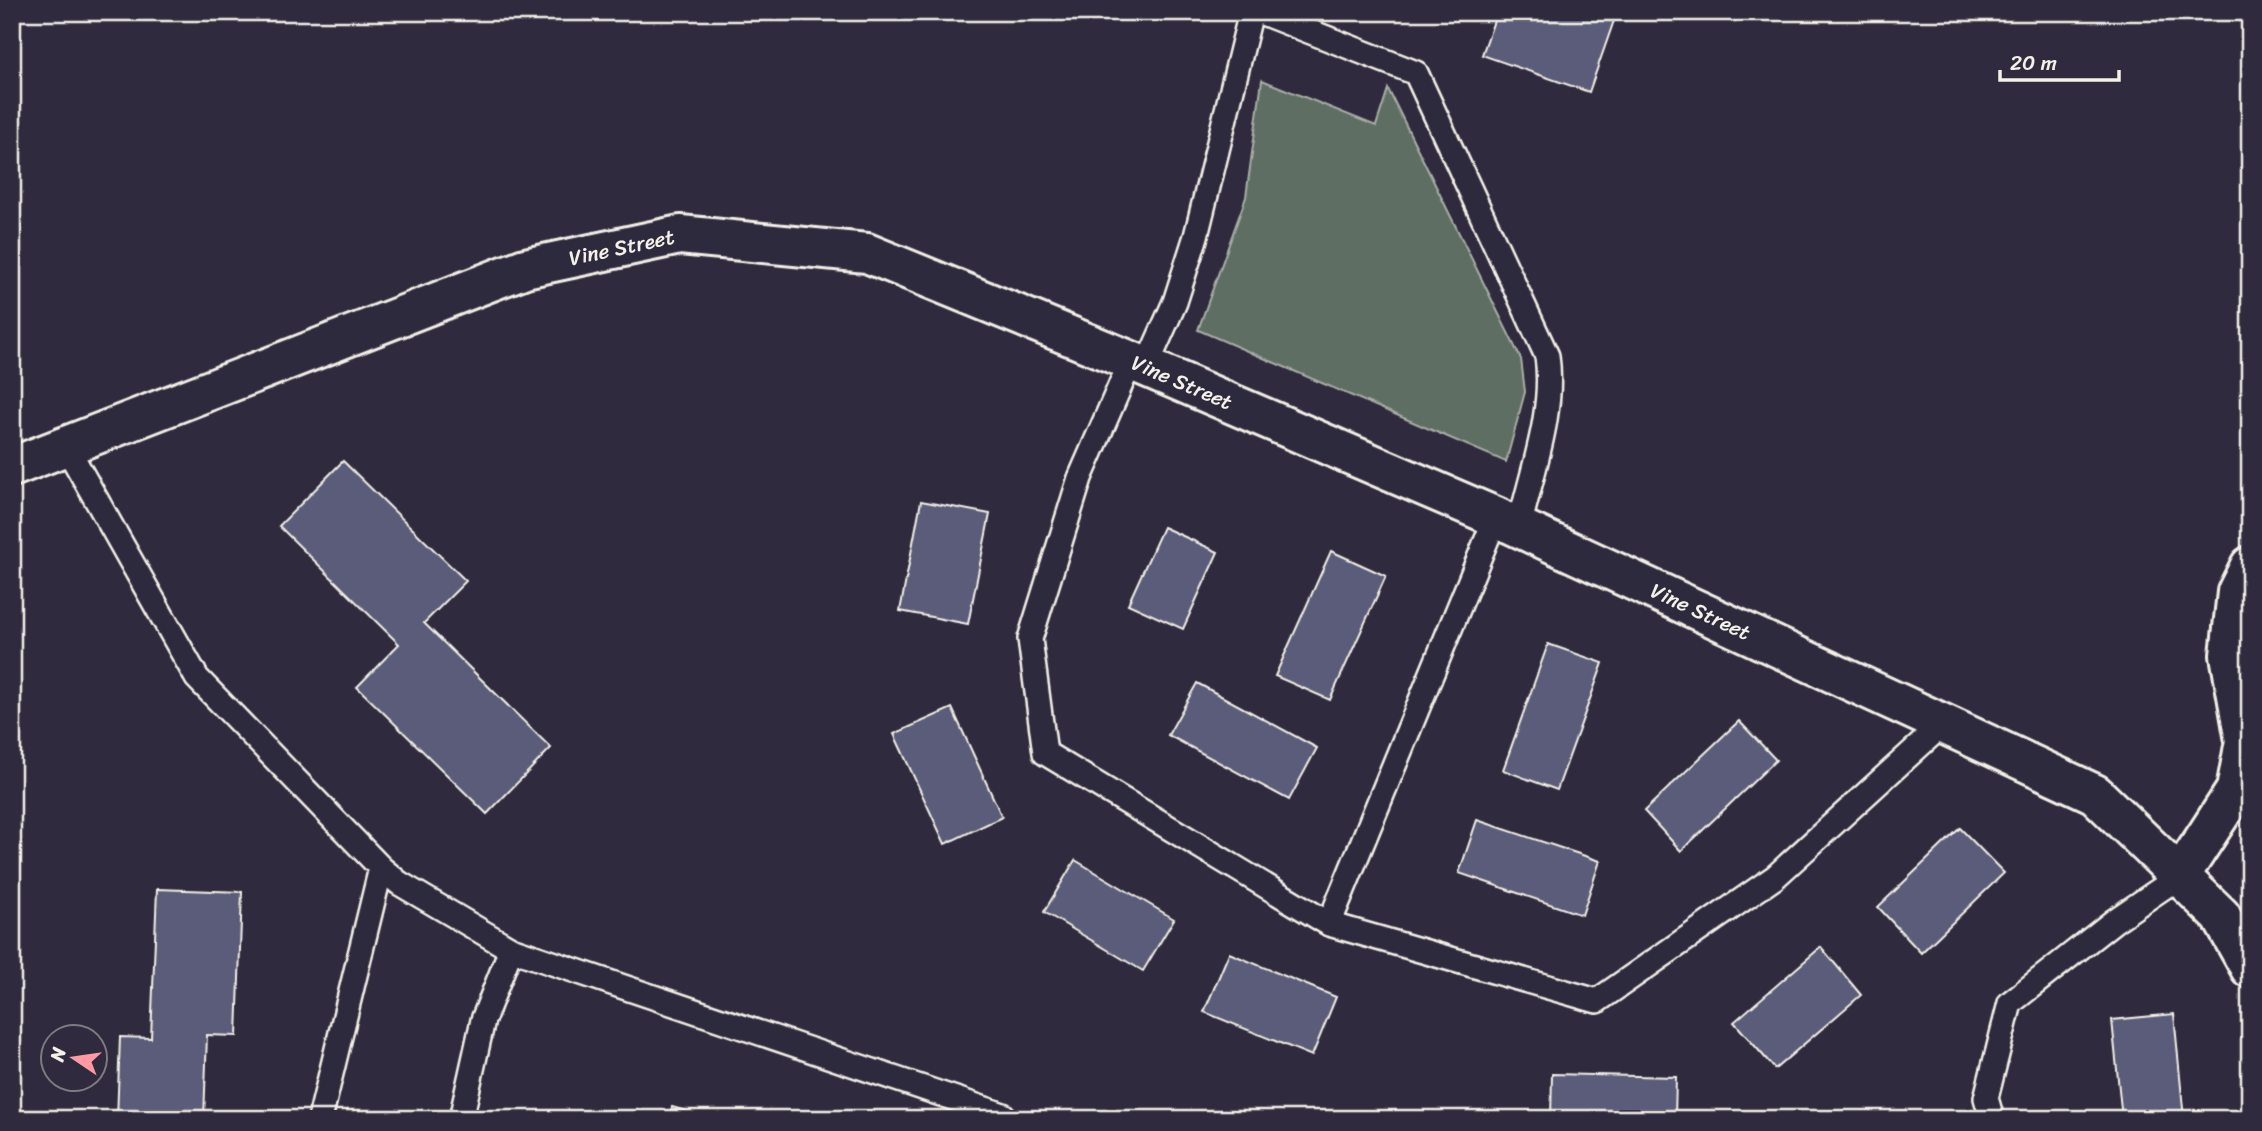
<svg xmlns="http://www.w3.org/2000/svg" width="2262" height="1131" font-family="Sriracha,sans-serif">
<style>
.green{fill:#5f6e64;stroke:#aab0a6;stroke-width:2}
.building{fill:#5a5c79;stroke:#f4f1e8;stroke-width:2}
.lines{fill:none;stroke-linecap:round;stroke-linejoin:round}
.service-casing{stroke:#f4f1e8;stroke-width:28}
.minor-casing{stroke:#f4f1e8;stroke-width:44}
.secondary-casing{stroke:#f4f1e8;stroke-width:44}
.service{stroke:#2f2a3d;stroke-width:23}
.minor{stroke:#2f2a3d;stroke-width:38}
.secondary{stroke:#2f2a3d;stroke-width:38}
.labels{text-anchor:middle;stroke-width:5;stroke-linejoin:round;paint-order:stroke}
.street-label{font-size:21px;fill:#f4f1e8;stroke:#2f2a3d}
</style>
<rect width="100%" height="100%" fill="#2f2a3d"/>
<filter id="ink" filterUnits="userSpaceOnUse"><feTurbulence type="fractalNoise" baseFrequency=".0143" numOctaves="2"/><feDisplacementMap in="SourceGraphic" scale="14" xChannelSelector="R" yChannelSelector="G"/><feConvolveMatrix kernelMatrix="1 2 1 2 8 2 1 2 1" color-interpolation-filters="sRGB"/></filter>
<g filter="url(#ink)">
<path class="green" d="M1262,80L1376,126L1388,89L1521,359L1525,392L1506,462L1198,330L1246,197Z"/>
<path class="building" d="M1497,12H1617L1589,92L1482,55Z
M343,461L466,581L424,623L551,748L487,814L357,687L399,644L279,526Z
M921,501L990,514L968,624L900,611Z
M1163,527L1218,552L1183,629L1128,604Z
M1331,551L1386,576L1330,700L1275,676Z
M1548,644L1603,663L1557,790L1503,770Z
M1197,683L1317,748L1289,800L1168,735Z
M952,708L1002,817L945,844L894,734Z
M1739,721L1776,760L1681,851L1644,811Z
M1477,820L1600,861L1582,915L1459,873Z
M1960,828L2004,873L1921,953L1878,907Z
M1075,860L1174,919L1143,971L1044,912Z
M157,889L242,892L237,1036L207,1035L204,1119H117L120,1037L151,1038Z
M1821,947L1861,995L1775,1069L1734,1022Z
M1229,953L1336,997L1312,1056L1204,1012Z
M2174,1014L2184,1119H2122L2112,1020Z
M1552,1074L1676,1077L1675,1119H1551Z
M672,1107L714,1119H669Z"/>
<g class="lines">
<g class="service-casing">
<path id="service" d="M1260,12L1416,73L1547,356C1555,412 1531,474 1519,528
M1131,361L1080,478L1030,639L1045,753L1329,924L1597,1001L1775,877L1943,724
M1146,367L1175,302L1196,236L1251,12
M66,446L197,678L381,868L320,1119
M381,868L399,883L511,949L1003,1115
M1329,924L1496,517
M461,1119L483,1020L511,949
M1992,1119L1986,1098L2010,1003L2114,921L2180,876"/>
</g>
<g class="minor-casing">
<path id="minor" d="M2180,876L2236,790L2245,741L2230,655L2237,592L2250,566"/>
</g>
<g class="secondary-casing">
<g id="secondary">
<path id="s1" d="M12,467L525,268L680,235L867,253L1146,367L1496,517L2095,794L2221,916L2250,968"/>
</g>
</g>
<use href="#service" class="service"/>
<use href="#minor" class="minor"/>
<use href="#secondary" class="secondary"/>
</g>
</g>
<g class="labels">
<g class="street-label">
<text dy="7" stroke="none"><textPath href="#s1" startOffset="649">Vine Street</textPath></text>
<text dy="7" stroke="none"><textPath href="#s1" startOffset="1237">Vine Street</textPath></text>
<text dy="7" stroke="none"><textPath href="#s1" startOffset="1804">Vine Street</textPath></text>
</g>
</g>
<rect width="2262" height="1131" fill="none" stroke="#2f2a3d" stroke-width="42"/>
<rect x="21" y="21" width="2220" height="1089" fill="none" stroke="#f4f1e8" stroke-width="2.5" filter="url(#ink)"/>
<g transform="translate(74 1058) rotate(283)"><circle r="33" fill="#2f2a3d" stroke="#7e7a81" stroke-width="2"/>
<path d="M0-5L12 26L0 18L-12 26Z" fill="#ff9aa2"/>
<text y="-10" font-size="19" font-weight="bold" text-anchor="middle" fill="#f4f1e8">N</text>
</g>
<path d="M2000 70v10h119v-10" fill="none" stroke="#f4f1e8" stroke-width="3.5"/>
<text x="2010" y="70" font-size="21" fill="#f4f1e8" stroke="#2f2a3d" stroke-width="5" paint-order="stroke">20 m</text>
</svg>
